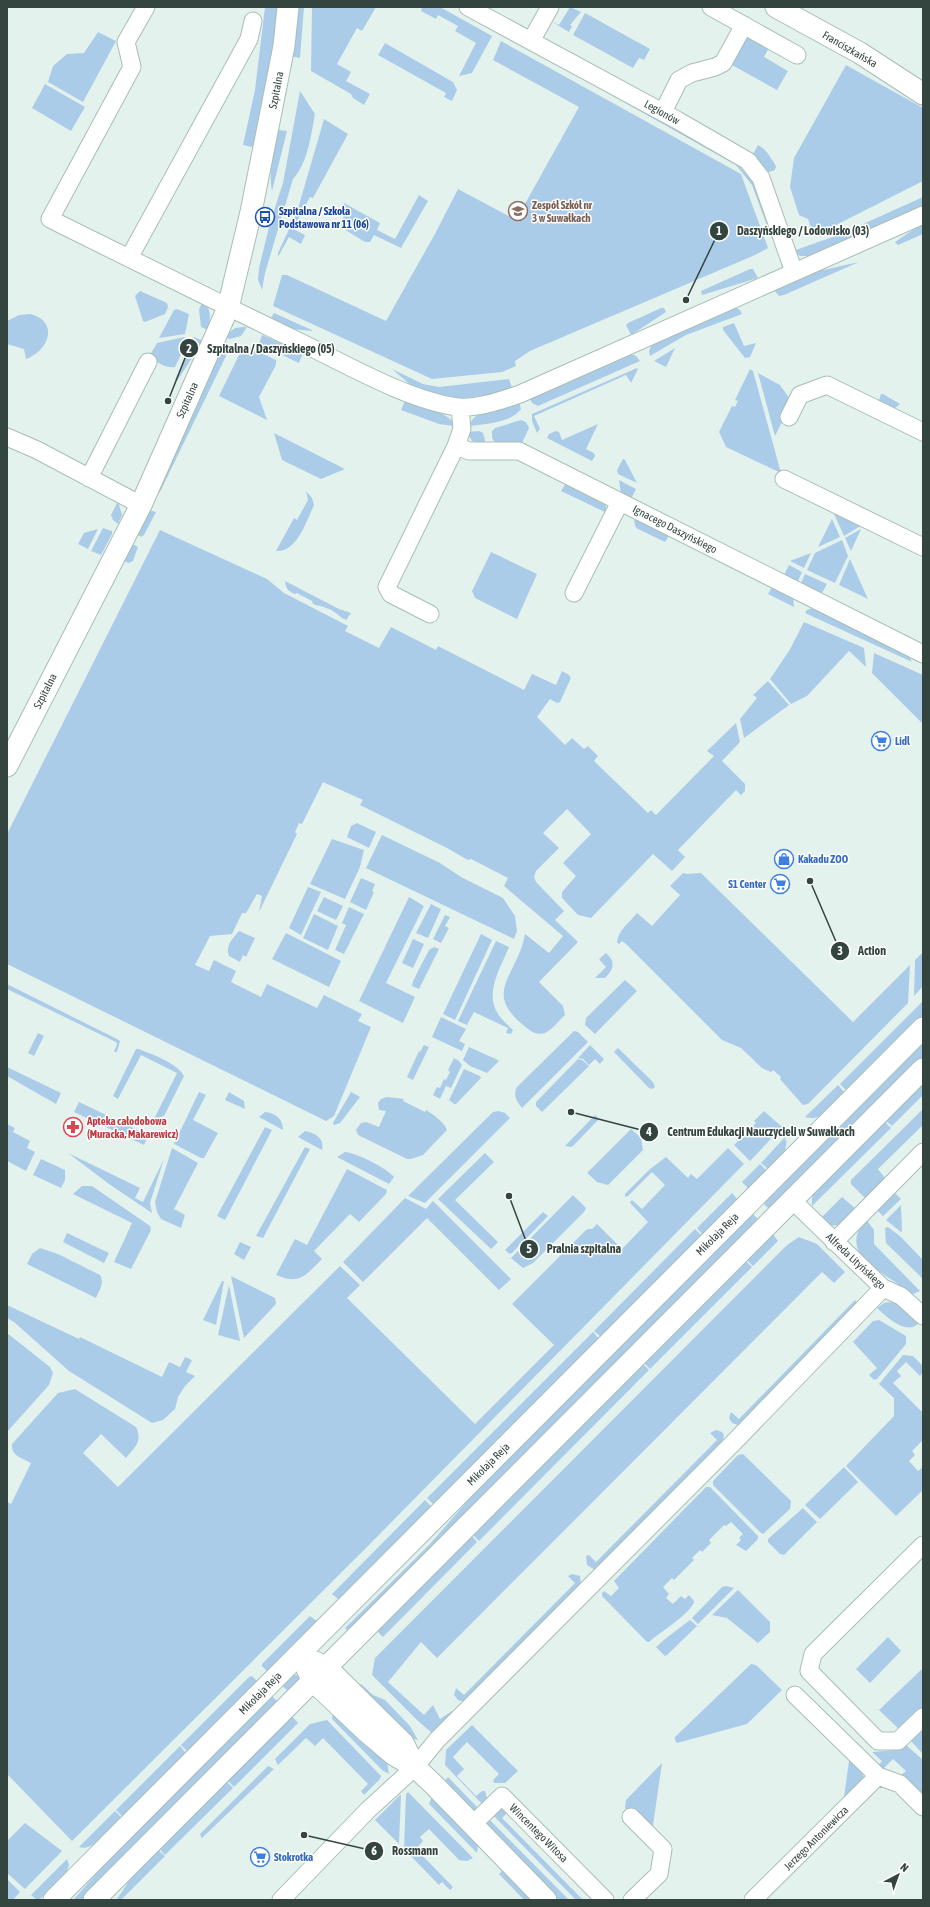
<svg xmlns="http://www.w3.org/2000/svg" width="930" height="1907" font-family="'Asap Condensed',sans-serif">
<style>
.green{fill:#abcce8}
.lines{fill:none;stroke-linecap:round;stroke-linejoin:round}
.minor-casing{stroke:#a6beb6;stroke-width:19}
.tertiary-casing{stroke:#a6beb6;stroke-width:23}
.minor{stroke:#fff;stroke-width:17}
.tertiary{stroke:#fff;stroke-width:21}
.labels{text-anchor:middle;stroke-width:3;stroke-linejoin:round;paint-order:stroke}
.street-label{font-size:11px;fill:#34443e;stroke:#fff}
.education-label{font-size:11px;font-weight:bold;fill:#785e54;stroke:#fff;text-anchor:start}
.transit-label{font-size:11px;font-weight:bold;fill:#164399;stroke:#fff;text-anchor:start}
.shop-label{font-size:11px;font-weight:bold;fill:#366cbe;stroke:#fff;text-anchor:start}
.health-label{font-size:11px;font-weight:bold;fill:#be3a42;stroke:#fff;text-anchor:start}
.leader{fill:none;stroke:#34443e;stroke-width:1.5}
.callout-dot{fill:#34443e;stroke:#fff;stroke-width:1.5}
.mark-label{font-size:12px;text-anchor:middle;font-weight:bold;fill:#fff}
.callout-label{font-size:12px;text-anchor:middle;font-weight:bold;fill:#34443e;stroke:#fff;stroke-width:3;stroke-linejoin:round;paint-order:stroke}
</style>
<rect width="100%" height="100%" fill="#e4f2ee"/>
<path class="green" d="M265,7H278L277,28L258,143L252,147L243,145L255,90Z
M296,7H304L300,58L290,56Z
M312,7H376L362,31L357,28L337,64L351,72L346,81L370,94L364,105L353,98L351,94L311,71Z
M422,7H440L492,36L472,73L459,76L476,43L455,31L458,26L438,15L436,19L421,11Z
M570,7L581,12L570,25L572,26L569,32L549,20L559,25Z
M585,13L650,49L644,60L639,58L633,68L573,35Z
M98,32L116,41L83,102L48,82L53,66L67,54L84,53Z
M748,37L769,48L764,57L788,71L777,90L730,64L745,39Z
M519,40L734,161L752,180L775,240L772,239L752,185L736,165L520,44Z
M501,41L741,174L768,248L755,255L530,351L515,361L516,366L502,372L432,379L273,306L282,275H287L386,321L436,232L458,189L516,220L579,107L493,60Z
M385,43L453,82L457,90L452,101L444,97L446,93L378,55Z
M846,65L923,108V181L832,227L815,230L813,227L811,228L808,219L799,215L790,187L794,158Z
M45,84L85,107L71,131L32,108Z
M300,91L315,114C311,135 308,163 293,179L265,273L262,290L258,280L259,268L270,223L283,183Z
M324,119L348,134L313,198L310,197L293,229L305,235L301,244L289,237L278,257V253L297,212Z
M279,130L287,131L272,191C268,169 274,151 279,130Z
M758,145C766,149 771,158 776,166L775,170L766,173L752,156Z
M419,195L428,201L401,248L374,235L370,242H365L339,226L344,216L339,212L344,203L380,223L377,230L395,239Z
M923,197V205L809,256H800L793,251L841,234Z
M923,223V234L898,245L895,242Z
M859,262L784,295L779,296L774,290L814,272Z
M750,269H753L758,278L702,295L701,291Z
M140,291L167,303L168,307L165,314L145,322L143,321L135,296Z
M202,302C213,310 210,318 208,330L201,327L199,310Z
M735,307L740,310L742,314L686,335L650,356L649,351L652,344Z
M661,308H664L666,312L631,335L626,325L628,323Z
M177,309L189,314L185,334L159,338L174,310Z
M274,313L314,331L290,329L270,319Z
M30,314C59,321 50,350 26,359L24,349L7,344V321L19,315Z
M734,323L744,346L756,343L750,357L745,358L723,330V327Z
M243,327H247L241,336L230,339L224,337L235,328Z
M262,335L303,353L299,363L259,344Z
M184,337L188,340L175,367C167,369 154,362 150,355L157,343Z
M194,337L203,341L177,381L175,380Z
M220,347L225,350L226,356L160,492L156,495Z
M249,347L276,360V365L259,397L267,420L219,396L240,353Z
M675,348L666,367L654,361Z
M628,353L636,356L640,361L538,406L532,403L529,397Z
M637,368L638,369L631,383L626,375L534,416L540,429L537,433L532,421V414Z
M392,369L423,384L439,387L509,379L512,388L494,394L458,399L442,396L414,388Z
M750,369L753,371L781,473L726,447L719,432L732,406L735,407L738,401L735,400Z
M758,373L780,385L792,402L775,436Z
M881,394H883L900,404L894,409L881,404L879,400Z
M405,401C419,406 451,412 455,426L439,424L401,410Z
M519,402L521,409C511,423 485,424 469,426C475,410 488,414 501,409C507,407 513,404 519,402Z
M521,420L526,422L529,428L522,443L496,444L492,438V431L495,428Z
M598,424L586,449L594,453L595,456L592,461L547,438L549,434L556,431L559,432L562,440Z
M479,431L483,433L485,440L484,444L472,441L467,432Z
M274,433L345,469L321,479L282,460Z
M623,459L625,460L637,483L618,474L617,470Z
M619,480L636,489L631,499L621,494Z
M566,483L605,502L607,513L561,491Z
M306,491L312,498L314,505C307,520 297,553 276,551L294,518L297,520L308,500Z
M118,501L122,515L118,524L113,520L111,515Z
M830,505L862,525L844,536Z
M152,511L156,512L144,535L141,537L133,532L147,512Z
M636,517L669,536L665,542L636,528L634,521Z
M832,519L840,537L818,547Z
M103,528L112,531V534L101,555L91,551Z
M98,529L88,549L78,544L84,533Z
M861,529L851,551L845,538Z
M160,530L267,579L284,593L348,626L345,631L379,648L391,627L436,650L438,646L524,690L532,674L556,685L562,671L569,675L571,678L560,702L557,703L550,699L537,717L565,745L572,738L584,749L588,746L598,756L594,761L648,813L651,810L656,815L714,756L707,751L736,723L740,742L722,761L745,784V791L741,795L736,790L678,850L685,857L672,871L653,854L591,918L578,915L562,898V892L576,876L563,863L591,834L567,809L543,833L559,848L536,871L534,877L536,882L564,911L555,920L578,942L539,982L563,1006L565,1015C553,1026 545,1042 528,1029C479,992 518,976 525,934L549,953L563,936L504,886L508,878L471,859L468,860L447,848L360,805L363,800L323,782L302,824L299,823L295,832L297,834L259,912L262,896L257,894L246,913H242L232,934L210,936L195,965L209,971L214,960L236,971L231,982L261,997L267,984L317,1008L324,995L362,1014L358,1021L371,1027L334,1116L326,1121L7,964V834Z
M842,540L848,556L835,583L807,570L815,553Z
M128,541L138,547L133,561L129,563L118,559Z
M491,552L537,574L517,619L475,598L472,591Z
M811,553L804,568L790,561Z
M850,559L868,599L839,585Z
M789,565L802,572L798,581L784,575Z
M805,574L827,584L822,593L801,583Z
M285,581L339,609L351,613L346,620C339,617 335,610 326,608C322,606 318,606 313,604L312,601L297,593L295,594C288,591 286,589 285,581Z
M772,587L793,597L794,607L768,594Z
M815,607L907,653L912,662L805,613L807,610Z
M804,622L864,648L866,667L849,651L807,696L791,704L770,679L789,651Z
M874,653L923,675V724L872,673Z
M768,681L789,705L744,738L740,719L757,698L753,695Z
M357,823L376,832L369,848L347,837L351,826Z
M382,835L440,863L461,877L503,898L515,916L517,931L514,939L366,868Z
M332,839L364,850L360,867L345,899L310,884Z
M683,873L687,874L701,873L853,1022L910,965L908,1003L808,1104L803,1105L801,1103L780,1079L781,1077L773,1070L771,1072L762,1068L741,1048L722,1040L626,944L622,941L619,944L617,942C618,930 630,922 637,913L652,926L680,895L670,886Z
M361,878L375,884L372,891L374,892L366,910L350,902Z
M308,887L321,892L301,935L289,928Z
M324,897L343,906L336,920L317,911Z
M409,897L424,906L386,983L415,997L403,1023L359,1001Z
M431,904L441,909L428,938L416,933Z
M349,907L364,914L344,954L335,950L346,925L342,923Z
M314,914L338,926L328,950L303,938Z
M445,915L450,917L445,926L449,928L441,943L433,939Z
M239,931L255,938L246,957L243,955L240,962L229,956C225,946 233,938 239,931Z
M286,933L341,961L329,987L272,959Z
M481,934L492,940L455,1020L443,1014Z
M413,939L424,944L413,968L402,963Z
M496,941L509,947C501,967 484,993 498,1014C502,1020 508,1025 513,1030L511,1034L506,1033L508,1028L474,1012L467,1025L458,1021Z
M434,947L439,949L419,989L412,986L413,981L429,950Z
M606,953C616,962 614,969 605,978H595L606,967L599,959Z
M921,954H923V986L914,996L915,960Z
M625,980L637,991L595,1034L585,1025L586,1018Z
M7,984L117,1039L120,1041L117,1052H114L117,1044L116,1042L7,989Z
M923,1001V1015L847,1091L840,1084Z
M441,1017L466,1029L459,1041L465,1044L462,1051L432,1037Z
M574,1031L578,1032L588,1042L522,1108C516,1101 513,1095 517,1087Z
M38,1033L44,1036L34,1056L28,1053Z
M923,1040V1057L770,1210L761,1201Z
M424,1045L429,1047L413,1080L407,1077L419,1051L420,1052Z
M590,1045L604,1059L600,1064L595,1059L589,1065L583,1059L578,1058Z
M469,1047L498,1060L499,1061L487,1073L470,1066L463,1060Z
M618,1048L653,1082L655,1087L652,1089L649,1088L614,1052Z
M136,1049H139C153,1055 176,1062 184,1076L164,1116L154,1119L177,1073L141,1055L118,1099L113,1096Z
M454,1058L459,1061L462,1065L451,1088L446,1086L440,1099L433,1095L437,1087L440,1088L444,1079L446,1080L450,1072L448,1070Z
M578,1059L582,1060L589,1066L542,1112L536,1106V1102Z
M7,1067L61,1093L56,1104L7,1076Z
M464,1069L480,1076L481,1078L456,1104H454L449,1100Z
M923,1082V1095L892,1126L885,1120Z
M838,1085L845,1093C835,1103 822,1123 805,1117Z
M199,1092L206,1095L193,1120L218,1133L204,1158H201L174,1144Z
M229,1092L244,1101L245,1109L225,1100Z
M351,1092L360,1097L340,1123L334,1125L333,1123Z
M387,1097L404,1099L403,1101L425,1112L426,1110C434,1115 444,1122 447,1130L423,1155L411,1159H407L358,1135L356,1130L361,1123L366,1122L379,1127L386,1111L379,1110L378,1103L381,1099Z
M79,1102L146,1134L148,1136L144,1145L74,1112Z
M923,1109V1125L878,1169L885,1178L865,1198L851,1184V1180Z
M499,1111L505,1113L510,1118L425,1203L408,1196L493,1112Z
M764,1111L782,1127L750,1161L734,1145L756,1123L754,1121Z
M265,1112C276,1113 283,1119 283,1130L259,1117Z
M595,1115L599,1119L574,1145L571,1147L565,1146Z
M884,1121L891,1128L812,1206V1198L814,1191Z
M7,1124L15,1128L13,1132L30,1141L27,1148L35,1152L26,1171L7,1161Z
M265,1127L272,1130L225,1220L217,1216Z
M631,1129L641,1138L643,1150L608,1185L597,1182L587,1173Z
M305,1131C315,1133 325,1138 322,1150L298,1137Z
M786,1136L785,1140L786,1141L787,1139L785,1151L768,1169L761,1163Z
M305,1147L310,1149L263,1238L256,1236Z
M172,1148L198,1163L174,1209L185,1215L181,1228L161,1219L157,1212L155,1202Z
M728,1148L744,1164L365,1549L72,1841L7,1774V1502L11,1504L31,1463C22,1458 11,1456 12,1444L58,1393L75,1389L136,1427C143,1441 135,1447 126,1458L101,1434L83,1453L118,1487L340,1266L360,1285L347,1298L475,1424L554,1345L512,1304L585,1231L588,1229H592L597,1224L622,1249L648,1222L631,1204L630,1202L632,1200L642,1209L665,1185L652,1172L628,1196L625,1197V1194L650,1169L666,1157L688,1178L691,1174L697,1179Z
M345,1152C357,1153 387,1168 394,1177L389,1184L337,1157Z
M68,1153L140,1188L135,1198L143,1202L164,1159L150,1203L152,1213L109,1184Z
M485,1153L494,1162L455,1200L498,1242L491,1249L438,1199Z
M41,1159L65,1170V1180L61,1188L33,1175Z
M760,1164L767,1171L749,1189L742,1182Z
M347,1169L387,1190L386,1194L359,1222L350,1214L314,1251L322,1259C305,1276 300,1285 276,1275L295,1239L307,1245Z
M82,1186H92L150,1226L151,1230L131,1269L114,1262L132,1223L73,1194Z
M894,1192L901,1199L883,1216L876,1209Z
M732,1193L738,1200L703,1235L697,1228Z
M573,1195L586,1208L584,1212L533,1263L523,1268L511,1258Z
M842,1197L855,1208L838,1225L830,1226L821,1218Z
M405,1198L426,1209L433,1201L511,1279L499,1290L427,1218L363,1282L343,1262Z
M901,1205L902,1231L901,1232L886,1220Z
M543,1212L548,1216L513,1252L510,1254L505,1250Z
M751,1212L760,1221L350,1633L345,1628L430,1544L497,1467Z
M866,1219L874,1230V1244L920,1291L913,1294L909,1293C886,1271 835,1257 866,1219Z
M888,1227L901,1237L923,1260V1279L886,1243L885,1228Z
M695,1229L702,1236L601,1337L594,1331Z
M67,1233L109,1253L104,1263L63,1242Z
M772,1233L778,1241L753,1266L746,1259Z
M799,1237L817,1244L845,1272L834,1283L822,1272L437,1658L421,1642L388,1682L424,1715L433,1705L440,1719L452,1711L453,1714L433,1734L417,1720L372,1675L375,1658L787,1245Z
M240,1242L251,1247L244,1260L234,1254Z
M40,1248L58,1254L100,1275C105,1283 99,1291 96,1298L27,1264L32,1254Z
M745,1260L752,1267L650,1369L643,1362Z
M231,1276L275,1298L276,1304L244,1338Z
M222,1281H224L216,1325L203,1320Z
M229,1285L240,1341L218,1335Z
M855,1300L859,1305L742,1424L738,1425L732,1423L729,1418L731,1412L739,1419Z
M884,1303C899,1299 909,1314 919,1323C906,1336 887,1317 877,1308Z
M7,1305L79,1339L80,1337L162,1377L169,1362L180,1367L185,1357L192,1360L186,1372L195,1376L185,1386L178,1397L175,1409L163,1420L152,1423L69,1371L14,1322L7,1318Z
M879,1320L906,1336V1344L877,1379L874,1380L869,1375L877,1368L853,1342L873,1321Z
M593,1332L599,1339L434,1505L427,1498Z
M7,1333L50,1367L53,1373L49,1385L7,1432Z
M903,1355L913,1356L923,1366V1372L920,1376L906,1362L897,1371L901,1376L893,1383L923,1413V1440L912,1451L915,1455L909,1461L918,1471L923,1467V1490L896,1516L846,1466L894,1416V1398L879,1384Z
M642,1363L649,1370L479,1541L472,1534Z
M716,1430L722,1432L724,1435L722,1443L595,1570L587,1565L586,1556L589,1555L596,1562L717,1440L710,1433Z
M743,1454L791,1501L790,1509L763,1534L761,1533L713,1485V1481L738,1455Z
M844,1467L858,1482L820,1519L805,1505Z
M706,1487H710L758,1536V1539L746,1551L736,1545L741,1540L739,1538L743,1534L731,1522L726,1526L724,1525L709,1540L711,1543L702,1552L700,1550L692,1558L694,1560L674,1580L672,1578L663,1587L669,1594L666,1598L673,1604L681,1596L685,1599L689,1595L694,1601C693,1612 659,1633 649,1642H647L602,1596V1593L604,1591L611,1596L619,1588L614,1581Z
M425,1500L432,1507L339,1600L332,1594Z
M803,1508L817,1522L784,1555L780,1554L768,1542V1539Z
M471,1535L477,1542L383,1637L376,1630Z
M572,1574L580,1576L581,1585L466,1702L458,1700L454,1695L456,1688L464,1695L575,1583L568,1576Z
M726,1586L734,1588L698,1624L692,1618L722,1587Z
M738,1590L770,1622V1632L758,1643L727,1618L712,1615Z
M310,1616L318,1622L268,1672L262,1666V1664Z
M690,1620L697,1626L667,1655L665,1656L656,1647L665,1639Z
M888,1637L901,1651L870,1683L856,1669Z
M751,1664L756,1665L782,1690L747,1724L677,1743L675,1740V1737Z
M923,1668V1711L902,1732L879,1710Z
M294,1674L300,1677V1680L289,1692L280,1684Z
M252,1676L258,1682L188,1752L181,1745L249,1677Z
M361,1684L373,1695L385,1700L410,1726L418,1740L410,1738L358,1687Z
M270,1694L279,1703L82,1900H73L136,1829Z
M333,1711L387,1762L389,1774L382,1770L332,1719Z
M291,1715L298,1723L234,1787L227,1780Z
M327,1720L381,1776L380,1779L364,1795L361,1791L368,1784L323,1738L315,1746L306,1738L278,1765L275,1759L310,1724Z
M472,1725L518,1771L505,1783H494L493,1780L499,1774L467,1742L453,1757L464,1769L457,1776L476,1796L482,1791H485L487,1798L483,1805L445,1765L446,1750Z
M923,1726V1754L909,1739Z
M905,1744L923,1760V1791L921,1793L901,1775L906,1771L893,1759L880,1772L876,1768L882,1761L872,1752L899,1750Z
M180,1746L186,1753L123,1817L116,1810Z
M851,1760L862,1772L864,1778L844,1797L849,1761Z
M662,1763L652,1832L650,1834L625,1808L626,1800Z
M268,1766L274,1769L202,1838L201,1837L200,1834Z
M448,1777L450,1779L479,1809L475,1812L471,1811L443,1783Z
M226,1781L233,1788L165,1855L159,1848Z
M408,1792L473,1858L467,1861L459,1860L429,1829L420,1837L423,1841L416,1849L453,1887L450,1890L442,1882L439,1885L404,1849L406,1794Z
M400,1795H401L399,1844L375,1820Z
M432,1796L478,1844L477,1853L429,1804Z
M503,1807L508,1812L502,1818L583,1900H576L491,1813Z
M115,1811L122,1818C111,1828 95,1852 79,1847Z
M487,1817L569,1900H558L485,1826Z
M25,1823L62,1851L25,1889L7,1873V1841Z
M157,1849L165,1856L122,1899H117L133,1875Z
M67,1859L69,1865L66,1874L39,1900H37L31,1895Z
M503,1870L535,1900H524L499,1874Z
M7,1879L20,1892L13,1900H7Z"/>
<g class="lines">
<g class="minor-casing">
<path id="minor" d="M146,7L126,42L132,67L50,219C137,262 223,305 310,347C353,368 411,401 458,407C477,409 502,400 520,394L923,215
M468,7L677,120L748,161L761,178L794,272
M711,7L797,55
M531,41L550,7
M663,112L679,80L692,73L715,67L723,63L744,25
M129,258L249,39L253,21
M460,407L462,429L456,446L469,451H519L923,654
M789,417L800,395L827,385L923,432
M7,437L37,450L141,505
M89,478L148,362
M784,479L923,547
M574,593L620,502
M430,614L391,594L387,587L456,446
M792,1200L883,1288L901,1296L923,1316
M834,1242L923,1152
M923,1545L813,1654L809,1671L878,1741H898L923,1717
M795,1695L878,1776L900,1784L923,1807
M631,1817L663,1849L659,1874L632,1900
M472,1825L502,1796L605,1900
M281,1900L368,1810L415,1767L437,1740L738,1438L883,1288
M753,1900L878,1776"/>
</g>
<g class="tertiary-casing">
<path id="tertiary" d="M776,7L860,53L923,94
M7,766L141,505L228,308L251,212L265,142L284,46L288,7
M315,1662L327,1668L403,1743L415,1767
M307,1669L313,1681L368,1733L394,1755L415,1767L434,1785L546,1900
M54,1900L923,1028
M94,1900L923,1069"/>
</g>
<use href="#minor" class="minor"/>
<use href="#tertiary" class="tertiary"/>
</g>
<defs>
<g id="school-ring" transform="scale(1)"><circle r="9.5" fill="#fff" stroke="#8d6e63" stroke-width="1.5"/><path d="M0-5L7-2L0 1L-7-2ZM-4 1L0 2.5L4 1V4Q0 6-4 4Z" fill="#8d6e63"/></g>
<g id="bus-ring" transform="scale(1)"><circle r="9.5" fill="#fff" stroke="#1a4fb4" stroke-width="1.5"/><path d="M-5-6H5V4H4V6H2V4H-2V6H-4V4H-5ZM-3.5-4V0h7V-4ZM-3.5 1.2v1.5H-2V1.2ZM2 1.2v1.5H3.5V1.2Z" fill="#1a4fb4"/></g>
<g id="supermarket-ring" transform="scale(1)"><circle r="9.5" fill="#fff" stroke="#3f7fe0" stroke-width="1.5"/><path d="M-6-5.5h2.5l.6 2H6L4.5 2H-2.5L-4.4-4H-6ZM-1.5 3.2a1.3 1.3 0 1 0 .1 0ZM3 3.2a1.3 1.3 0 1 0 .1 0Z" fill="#3f7fe0"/></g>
<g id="shop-ring" transform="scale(1)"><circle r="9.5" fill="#fff" stroke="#3f7fe0" stroke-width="1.5"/><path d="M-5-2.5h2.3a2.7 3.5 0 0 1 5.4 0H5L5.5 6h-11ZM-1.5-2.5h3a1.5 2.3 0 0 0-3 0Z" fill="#3f7fe0"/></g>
<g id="pharmacy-ring" transform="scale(1)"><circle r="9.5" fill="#fff" stroke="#e0444e" stroke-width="1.5"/><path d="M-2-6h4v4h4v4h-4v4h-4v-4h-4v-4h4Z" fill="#e0444e"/></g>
</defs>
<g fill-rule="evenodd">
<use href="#school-ring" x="518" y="211"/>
<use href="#bus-ring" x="265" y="217"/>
<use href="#supermarket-ring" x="881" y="741"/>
<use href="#shop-ring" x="784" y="859"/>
<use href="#supermarket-ring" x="780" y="884"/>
<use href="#pharmacy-ring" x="73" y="1127"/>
<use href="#supermarket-ring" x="260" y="1857"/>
</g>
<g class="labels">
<g class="street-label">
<text transform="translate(850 49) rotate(30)" y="4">Franciszkańska</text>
<text transform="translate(276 90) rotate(-79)" y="4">Szpitalna</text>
<text transform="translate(662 112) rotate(29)" y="4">Legionów</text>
<text transform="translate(187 400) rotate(-66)" y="4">Szpitalna</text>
<text transform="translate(675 529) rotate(27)" y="4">Ignacego Daszyńskiego</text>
<text transform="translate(45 691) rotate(-63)" y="4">Szpitalna</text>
<text transform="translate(717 1234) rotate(-45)" y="4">Mikołaja Reja</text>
<text transform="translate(856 1261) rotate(43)" y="4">Alfreda Lityńskiego</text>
<text transform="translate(488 1464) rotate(-45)" y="4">Mikołaja Reja</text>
<text transform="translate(260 1693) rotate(-45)" y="4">Mikołaja Reja</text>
<text transform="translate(539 1833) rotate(45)" y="4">Wincentego Witosa</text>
<text transform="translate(816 1838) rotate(-45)" y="4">Jerzego Antoniewicza</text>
</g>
<g class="education-label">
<text x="532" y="209">Zespół Szkół nr<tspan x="532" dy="13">3 w Suwałkach</tspan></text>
</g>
<g class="transit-label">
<text x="279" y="215">Szpitalna / Szkoła<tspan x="279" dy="13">Podstawowa nr 11 (06)</tspan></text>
</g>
<g class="shop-label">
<text x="895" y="745">Lidl</text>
<text x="798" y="863">Kakadu ZOO</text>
<text x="766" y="888" text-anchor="end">S1 Center</text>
<text x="274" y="1861">Stokrotka</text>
</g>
<g class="health-label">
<text x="87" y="1125">Apteka całodobowa<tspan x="87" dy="13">(Muracka, Makarewicz)</tspan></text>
</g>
</g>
<path class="leader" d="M686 300L719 231M168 401L189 348M810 881L840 951M571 1112L649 1132M509 1196L529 1249M304 1835L374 1851"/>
<g class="callout-dot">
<circle cx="686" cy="300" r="4"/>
<circle cx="168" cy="401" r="4"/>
<circle cx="810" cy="881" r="4"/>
<circle cx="571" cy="1112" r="4"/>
<circle cx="509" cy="1196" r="4"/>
<circle cx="304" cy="1835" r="4"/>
<circle cx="719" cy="231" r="10"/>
<circle cx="189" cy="348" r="10"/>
<circle cx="840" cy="951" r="10"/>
<circle cx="649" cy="1132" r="10"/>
<circle cx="529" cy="1249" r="10"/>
<circle cx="374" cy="1851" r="10"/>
</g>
<g class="mark-label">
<text x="719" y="235">1</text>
<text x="189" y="353">2</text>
<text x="840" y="955">3</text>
<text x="649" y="1136">4</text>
<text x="529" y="1253">5</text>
<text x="374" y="1855">6</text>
</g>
<g class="callout-label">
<text x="803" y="235">Daszyńskiego / Lodowisko (03)</text>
<text x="271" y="353">Szpitalna / Daszyńskiego (05)</text>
<text x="872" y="955">Action</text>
<text x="761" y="1136">Centrum Edukacji Nauczycieli w Suwałkach</text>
<text x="584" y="1253">Pralnia szpitalna</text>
<text x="415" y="1855">Rossmann</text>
</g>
<rect width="930" height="1907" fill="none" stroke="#34443e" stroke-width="16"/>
<g transform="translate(898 1875) rotate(41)" stroke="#ffffff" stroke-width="3" paint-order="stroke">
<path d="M0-3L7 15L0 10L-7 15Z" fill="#34443e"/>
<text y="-6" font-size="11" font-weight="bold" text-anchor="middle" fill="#34443e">N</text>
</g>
</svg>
